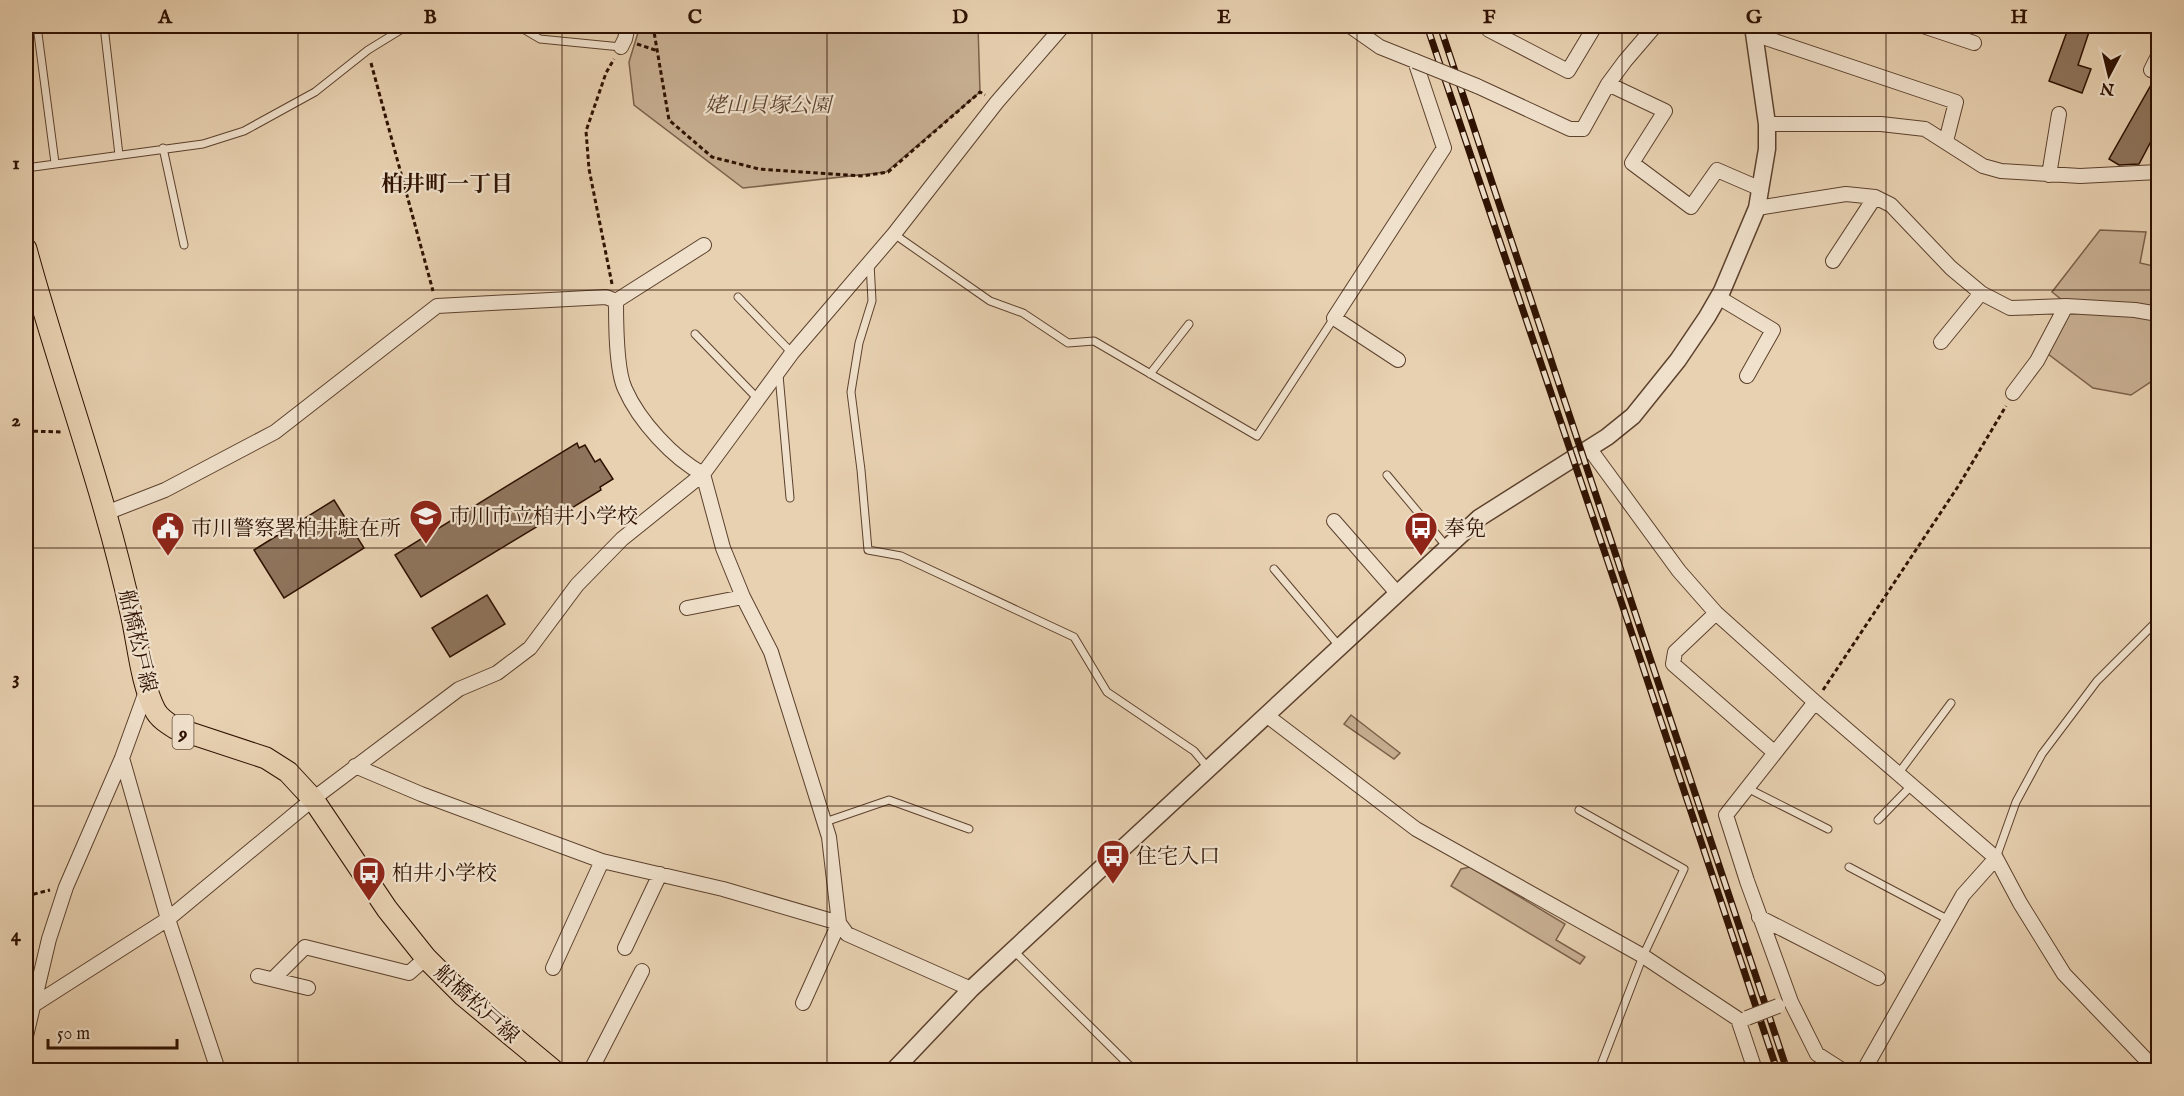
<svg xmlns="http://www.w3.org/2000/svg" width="2184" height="1096" font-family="'IM FELL English','Noto Serif JP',serif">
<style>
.green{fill:#c8b093;stroke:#7b604a;stroke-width:1.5}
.building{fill:#8f755d;stroke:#2e1101;stroke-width:1.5}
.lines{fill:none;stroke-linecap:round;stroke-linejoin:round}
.service-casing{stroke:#5c412d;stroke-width:9}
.minor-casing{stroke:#5c412d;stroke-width:16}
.tertiary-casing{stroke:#5c412d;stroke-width:19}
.primary-casing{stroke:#2e1101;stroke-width:23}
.path{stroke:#2e1101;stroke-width:3;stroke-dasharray:4.5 3;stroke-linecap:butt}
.service{stroke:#f0e1cc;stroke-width:7}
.minor{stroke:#f0e1cc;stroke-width:14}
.tertiary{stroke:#f0e1cc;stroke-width:16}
.primary{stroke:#e8d1b1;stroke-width:21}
.rail-casing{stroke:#2e1101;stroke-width:7}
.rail{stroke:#f0e1cc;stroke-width:4.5;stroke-dasharray:14;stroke-linecap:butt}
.minor-bridge-casing{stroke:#5c412d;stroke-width:16;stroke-linecap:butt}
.minor-bridge{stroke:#f0e1cc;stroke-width:14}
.grid{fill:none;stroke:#2e1101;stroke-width:1.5;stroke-opacity:0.55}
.labels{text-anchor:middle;stroke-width:4.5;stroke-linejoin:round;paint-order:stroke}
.shield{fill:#f0e1cc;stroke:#684f3e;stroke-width:1.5}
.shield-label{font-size:20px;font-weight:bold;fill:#2e1101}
.park-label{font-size:21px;font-style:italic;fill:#5c412d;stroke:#f0e1cc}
.poi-label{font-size:21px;fill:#2e1101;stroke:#f0e1cc;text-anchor:start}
.street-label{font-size:21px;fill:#2e1101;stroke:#f0e1cc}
.neighbourhood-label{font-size:22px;font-weight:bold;fill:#2e1101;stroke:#f0e1cc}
.neatline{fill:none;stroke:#2e1101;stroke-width:2}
.grid-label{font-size:20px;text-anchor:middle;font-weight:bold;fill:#2e1101}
</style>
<rect width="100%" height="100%" fill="#e8d1b1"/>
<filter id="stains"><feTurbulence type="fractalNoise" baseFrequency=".00333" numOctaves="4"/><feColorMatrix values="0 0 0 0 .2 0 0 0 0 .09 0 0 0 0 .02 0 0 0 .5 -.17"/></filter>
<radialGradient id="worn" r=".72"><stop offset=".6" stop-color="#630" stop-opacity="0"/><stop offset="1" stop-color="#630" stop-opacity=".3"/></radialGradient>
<path class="green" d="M640,26H978L980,92L886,172L743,188L634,105L629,62Z
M2100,230L2146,232L2140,263L2158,267V377L2131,395L2093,388L2048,354L2062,300L2052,292Z
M1351,715L1400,753L1394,759L1344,724Z
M1470,867L1565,924L1556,940L1585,957L1580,964L1451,886L1461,869Z"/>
<path class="building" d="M2069,26H2091L2078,65L2091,69L2082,93L2049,81Z
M2158,75V128L2139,164L2119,165L2109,159L2155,78Z
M577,443L579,448L585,445L595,462L600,459L613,479L600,487L601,490L562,514L561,512L421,597L395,555Z
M334,500L364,548L284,598L254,550Z
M487,595L505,624L450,657L432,628Z"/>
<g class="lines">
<g class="service-casing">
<path id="service" d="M37,26L55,163
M104,26L119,155
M518,26L540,39L621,47
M163,148L184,245
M26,168L203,144L244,131L315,92L368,50L407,26
M894,234L990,301L1023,313L1068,343L1094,341L1257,436L1334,318
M870,263L872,301L859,343L851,392L861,470L868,550L901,556L1074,637L1107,692L1194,751L1209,769
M738,297L792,353
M695,334L758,399
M1150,374L1189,324
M779,375L790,498
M1387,475L1447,547
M1274,569L1340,647
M1898,774L1951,703
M1747,788L1828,829
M1579,810L1684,869L1643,956L1599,1070
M1878,820L1912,785
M825,822L889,800L969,829
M1996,858L2016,802L2042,754L2097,681L2158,620
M1849,867L1949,920
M1013,950L1134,1070"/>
</g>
<g class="minor-casing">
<path id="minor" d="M1350,26L1380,47L1415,61L1444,148L1334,318L1398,360
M1491,26L1489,30L1568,71L1595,26
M1923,26L1974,43
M1754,34L1956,102L1946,141
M621,47L625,39L628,26
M2151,70L2158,56
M1608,84L1665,111L1632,163L1691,207L1717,170L1761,189
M1477,86L1570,129H1583L1608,84L1625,61L1655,26
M1767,124H1881L1925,129L1983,166L2001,171L2080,176L2158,172
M2049,175L2059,114
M1757,208L1846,194L1875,197L1891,205L1951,268L1981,293L2010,308L2066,306L2135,310L2158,314
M1833,261L1875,197
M1718,297L1773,330L1747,376
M616,301C616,323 616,370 625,389C639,421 673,458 703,474L723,548L743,597L771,652L829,837L839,923L847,934L971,989
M616,301L704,245
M1941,342L1981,293
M2013,393L2037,361L2066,306
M1589,448L1679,571L1716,613L1815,702L1996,858L2020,903L2064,974L2156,1070
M106,513L165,490L275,432L437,306L606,297L616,301
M1334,521L1397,593
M687,608L743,597
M1716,613L1675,652L1673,664L1775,753
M1815,702L1726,815L1747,881L1791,1002L1817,1054L1842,1070
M1266,715L1416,829L1643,956L1738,1019L1755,1070
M122,758L168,919L218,1070
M355,766L421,794L602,861L723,889L839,923L803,1003
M1759,917L1878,978
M625,948L660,874
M553,968L602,861
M258,976L308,988
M273,979L305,947L409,973L426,958
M32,1006L168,919L313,799L459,689L497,673L530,648L577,585L622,539L703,474L792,353L894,234L997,102L1063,26
M26,1036L49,939L66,887L122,758L147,689
M591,1070L642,971
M1864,1070L1963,895L1996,858"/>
</g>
<g class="tertiary-casing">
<path id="tertiary" d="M894,1070L971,989L1479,518L1607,437L1633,416L1678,360L1707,317L1722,291L1757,208L1767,149V124L1753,26"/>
</g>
<g class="primary-casing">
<path id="primary" d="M26,249C59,371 104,489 131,613C138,643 141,683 155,710C159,718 167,723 175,728L266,758L288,772L313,799L387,909L426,958L464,996L553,1070"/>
</g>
<path class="path" d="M653,26L669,120L712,157L759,169L863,176L888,172L980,92L985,95
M637,44L658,51
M371,63L433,291
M612,284L589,169L586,131L606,73L614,59
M26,431L63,432
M1823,690L1959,485L2006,406
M26,896L50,890"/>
<use href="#service" class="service"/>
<use href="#minor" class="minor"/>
<use href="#tertiary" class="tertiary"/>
<use href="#primary" class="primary"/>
<g class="rail-casing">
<path id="rail" d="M1427,26L1608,562L1777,1070
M1440,26L1787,1070"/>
</g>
<use href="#rail" class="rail"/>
<g class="minor-bridge-casing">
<path id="minor-bridge" d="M1415,61L1477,86
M1747,1018L1778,1006"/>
</g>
<use href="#minor-bridge" class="minor-bridge"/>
</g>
<path class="grid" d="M298,26V1070M562,26V1070M827,26V1070M1092,26V1070M1357,26V1070M1622,26V1070M1886,26V1070M26,290H2158M26,548H2158M26,806H2158"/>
<defs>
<g id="school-pin" transform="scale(1.725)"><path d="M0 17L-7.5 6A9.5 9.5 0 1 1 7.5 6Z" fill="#8f2418" stroke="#f0e1cc"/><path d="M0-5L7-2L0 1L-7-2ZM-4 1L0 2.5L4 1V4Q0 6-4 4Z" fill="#fff"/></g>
<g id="civic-pin" transform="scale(1.725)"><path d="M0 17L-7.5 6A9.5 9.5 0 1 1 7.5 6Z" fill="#8f2418" stroke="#f0e1cc"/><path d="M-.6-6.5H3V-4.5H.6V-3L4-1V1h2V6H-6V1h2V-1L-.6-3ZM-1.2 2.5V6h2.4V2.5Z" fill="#fff"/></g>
<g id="bus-pin" transform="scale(1.725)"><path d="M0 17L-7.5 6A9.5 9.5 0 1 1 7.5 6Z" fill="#8f2418" stroke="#f0e1cc"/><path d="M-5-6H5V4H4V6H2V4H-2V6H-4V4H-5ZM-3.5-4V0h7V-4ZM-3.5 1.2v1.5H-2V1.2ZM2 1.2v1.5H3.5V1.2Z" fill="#fff"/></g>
</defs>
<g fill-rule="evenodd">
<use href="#school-pin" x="426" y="516"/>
<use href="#civic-pin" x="168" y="528"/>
<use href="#bus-pin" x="1421" y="528"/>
<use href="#bus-pin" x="1113" y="856"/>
<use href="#bus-pin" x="369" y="873"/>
</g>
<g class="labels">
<rect class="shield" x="172.5" y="715" width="21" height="34" rx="4.5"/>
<g class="shield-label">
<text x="183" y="739">9</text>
</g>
<g class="park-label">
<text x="768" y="112">姥山貝塚公園</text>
</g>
<g class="poi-label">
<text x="449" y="523">市川市立柏井小学校</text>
<text x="191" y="535">市川警察署柏井駐在所</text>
<text x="1444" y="535">奉免</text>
<text x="1136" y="863">住宅入口</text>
<text x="392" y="880">柏井小学校</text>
</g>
<g class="street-label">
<text transform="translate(138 641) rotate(77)" y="7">船橋松戸線</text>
<text transform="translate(477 1004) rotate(42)" y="7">船橋松戸線</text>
</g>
<g class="neighbourhood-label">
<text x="447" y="191">柏井町一丁目</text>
</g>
</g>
<rect width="2184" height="1096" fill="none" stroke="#e8d1b1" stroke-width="66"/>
<g transform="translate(2109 75) rotate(187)" stroke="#f0e1cc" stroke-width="4.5" paint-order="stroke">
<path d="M0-4.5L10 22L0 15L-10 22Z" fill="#2e1101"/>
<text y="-9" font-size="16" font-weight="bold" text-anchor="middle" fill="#2e1101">N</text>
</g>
<path d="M48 1039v9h129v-9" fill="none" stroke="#2e1101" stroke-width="3"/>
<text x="57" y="1039" font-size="18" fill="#2e1101" stroke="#f0e1cc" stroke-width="4.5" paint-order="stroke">50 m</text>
<rect x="33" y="33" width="2118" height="1030" class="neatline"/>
<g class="grid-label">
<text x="165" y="23">A</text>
<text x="430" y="23">B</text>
<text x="695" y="23">C</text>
<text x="960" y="23">D</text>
<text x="1224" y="23">E</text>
<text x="1489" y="23">F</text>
<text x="1754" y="23">G</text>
<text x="2019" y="23">H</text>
<text x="16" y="169">1</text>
<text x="16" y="426">2</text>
<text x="16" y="684">3</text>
<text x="16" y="941">4</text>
</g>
<rect width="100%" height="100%" filter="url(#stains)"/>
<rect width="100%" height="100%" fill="url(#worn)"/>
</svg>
